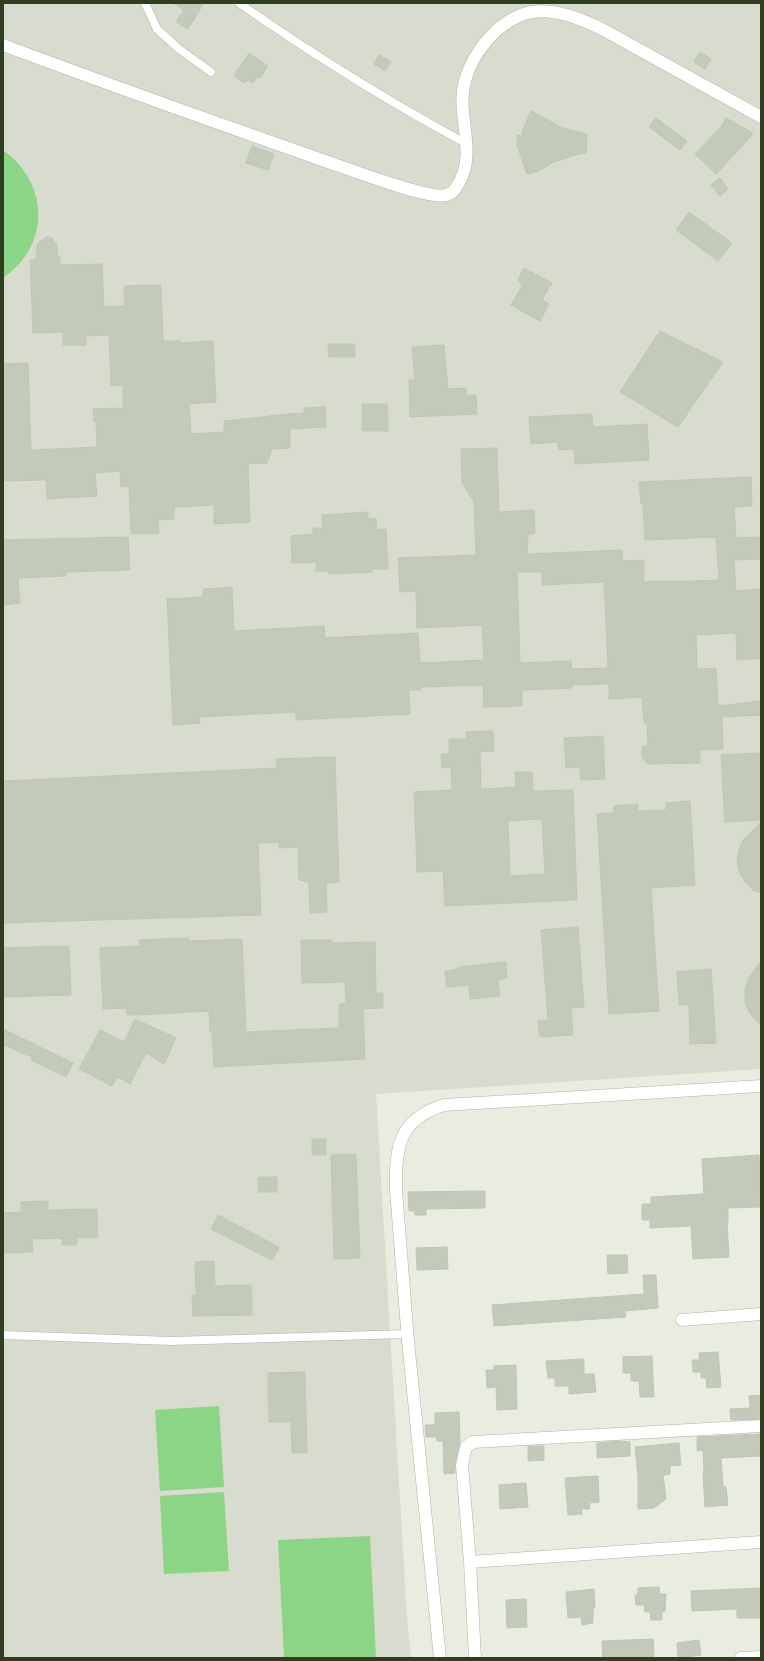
<svg xmlns="http://www.w3.org/2000/svg" width="764" height="1661" font-family="'Source Sans 3',sans-serif">
<style>
.built{fill:#d8dccf}
.water{fill:#8cd486}
.building{fill:#c4cab9;stroke:#c0c6b3;fill-rule:evenodd}
.lines{fill:none;stroke-linecap:round;stroke-linejoin:round}
.service-casing{stroke:#adb4a4;stroke-width:9}
.minor-casing{stroke:#adb4a4;stroke-width:13}
.service{stroke:#fff;stroke-width:8}
.minor{stroke:#fff;stroke-width:12}
</style>
<rect width="100%" height="100%" fill="#e9ece1"/>
<path class="built" d="M3,3H761V1069L376,1094L407,1618L411,1658H3Z"/>
<path class="water" d="M3,150C49,183 51,245 3,278Z
M219,1406L224,1487L160,1491L155,1410Z
M224,1492L229,1571L164,1574L160,1496Z
M370,1536L376,1658H284L278,1540Z"/>
<path class="building" d="M173,3H204L188,29L176,22L184,10Z
M700,52L711,59L705,69L694,62Z
M249,53L268,66L260,78L257,77L253,83L248,80L245,83L234,76Z
M379,55L391,62L385,71L374,64Z
M531,111L563,128L587,134L586,153L575,155L554,162L537,172L527,174L517,145V135L522,136L523,129Z
M656,118L687,141L680,150L649,127Z
M726,118L753,133L748,140L716,174L695,154L721,127Z
M252,146L274,154L268,170L246,163Z
M720,178L728,189L720,196L711,185Z
M689,212L732,243L718,261L676,230Z
M47,237L52,238L57,245L58,257L60,256V265L102,264L104,307L125,306L124,286L161,285L163,341H181V343L213,341L216,402L189,404L191,434L224,432V421L288,414L304,413V408L325,407L326,427L290,429V448L272,449L267,463L248,464L250,522L214,524V505L174,507V519L158,520L159,533L131,534L129,486L121,487L120,471L95,473L97,496L47,499L46,480L3,481V364L28,363L31,450L97,447L96,422H94L93,409L123,408V385L111,386L109,335L86,336V345H63V332L33,333L30,260H36L37,245L40,241Z
M524,268L552,283L542,300L549,304L540,321L511,305L522,286L518,280Z
M660,331L723,362L678,427L620,392Z
M328,344H355V357H329Z
M444,345L448,389L466,388V395H476L477,414L410,417L409,380H415L412,347Z
M362,404H387L388,431H362Z
M592,414L593,427L647,424L649,460L575,464L574,449L559,450L558,442L531,444L529,417Z
M497,448L499,512L534,510L535,533L528,535L527,554L622,550L623,561L644,560V582L666,581V582L719,580L716,537L645,540L643,504H641L639,482L751,477L752,506L734,507L736,538L761,537V559L734,560L736,591L761,589V658L737,660L736,633L696,635L697,669L716,668L718,706L761,701V715L722,717L723,749L700,750V763L648,764L642,757V747L648,745L647,723H644L642,697L609,699V684L572,685V688L522,690V706L484,707L483,685L421,687V690H409L410,714L296,720V712L199,717L200,723L173,725L167,599L203,597V589L232,587L234,631L324,626L325,638L418,633L420,663L484,660L482,625L417,628L416,591L400,592L398,558L476,555L474,502L462,482L461,449ZM517,572H542V585L604,582L608,668L572,669L571,661L520,663Z
M368,512V519L376,518L377,530L386,529L388,569H373V572L328,574V571H316V562L292,563L291,536L313,534V528H323L322,515Z
M128,537L130,570L66,572V576L18,578L20,603L3,605V540Z
M493,731L494,751L480,752L481,789L516,787L515,772H532L533,791L573,790L577,900L445,906L443,871L417,872L414,792L452,790L451,767L442,768L441,754H449V739H466V732ZM542,819L545,874L510,876L508,821Z
M603,736L605,779L581,780L580,767L566,768L564,738Z
M761,753V820L725,822L721,755Z
M335,757L339,882L326,883L327,912L310,913L309,882L299,880L298,847L279,848V842L258,843L261,915L3,923V781L277,768L276,759Z
M690,801L695,885L651,888L659,1011L609,1014L597,814L614,813V806L638,804V811L666,810V803Z
M761,822V893L753,890L745,882L739,872L737,861L739,850L743,840Z
M578,927L584,1007L571,1008L573,1035L540,1037L538,1021L548,1020L541,930Z
M189,938V941L242,939L246,1032L339,1028V1005L346,1002L345,982L302,983L301,940H332V943L375,942L376,993H383V1008L363,1009L365,1059L214,1067L212,1031L210,1032L209,1011L137,1015H127V1008L103,1009L100,948L140,946L139,940Z
M69,946L71,995L3,997V948Z
M761,961V1025L750,1014L745,1003V990L748,979Z
M506,962L507,978L498,980L500,996L470,999L469,985L447,987L445,971L459,969V967Z
M711,969L716,1043L690,1044L689,1004L679,1005L677,972Z
M135,1019L176,1038L164,1064L146,1053L130,1084L117,1077L112,1086L79,1069L100,1030L124,1042Z
M3,1029L73,1063L66,1077L31,1060L32,1057L3,1045Z
M312,1139H326V1155H312Z
M356,1154L360,1258L334,1259L331,1155Z
M759,1155L761,1207L728,1208V1222H727L729,1257L693,1259L691,1226L650,1228V1220H642V1204H651V1197L704,1194L702,1159Z
M258,1177H277V1192H258Z
M485,1191V1208L426,1209V1215H415V1211H409L408,1192Z
M48,1201V1210L97,1209L98,1237L77,1238V1245H62V1238L32,1239L33,1252L3,1253V1213L21,1212V1202Z
M218,1215L279,1247L272,1260L211,1229Z
M447,1247L448,1269L417,1270L416,1248Z
M607,1255H627L628,1273L608,1274Z
M214,1261L215,1286L251,1285L252,1315L193,1316L192,1295H196L195,1262Z
M643,1275H656L658,1308L625,1311L626,1317L494,1326L492,1305L644,1294Z
M718,1352L721,1387L707,1388L706,1378H701V1372H693L692,1360H699V1353Z
M652,1356L654,1397H640L639,1381H631V1373H623V1357Z
M584,1359V1374H594L596,1392L569,1394V1386H555V1378H548L546,1361Z
M516,1365L517,1409L497,1410L496,1387L487,1388L486,1370H494V1366Z
M305,1372L307,1452L292,1453L291,1422H269L268,1373Z
M761,1395V1419L731,1420L730,1409L750,1408L749,1396Z
M459,1412L460,1443L455,1463V1473L444,1474L443,1441H437V1437H426L425,1425H435V1413Z
M761,1434V1456L721,1458L723,1487H726L728,1505L705,1507L703,1473H704L703,1450L697,1451V1437Z
M619,1441L630,1442V1456L597,1458V1443Z
M679,1443L681,1465L670,1466V1474L663,1475L666,1499L654,1508L638,1509V1476L635,1447Z
M528,1446H544V1460L528,1461Z
M598,1476L599,1502L589,1503L590,1509H581L582,1514L568,1515L565,1478Z
M526,1483L528,1507L500,1509L499,1485Z
M659,1587L660,1594H666L665,1611L662,1612V1620H651L650,1612H645L644,1605H636L635,1595H638V1588Z
M761,1588V1618H737V1609L692,1611L691,1591Z
M594,1589L595,1608H593V1623L582,1625L581,1617L568,1618L566,1592Z
M526,1599L527,1627L507,1628L506,1600Z
M653,1639L654,1658H603L602,1641Z
M699,1640L701,1655L678,1658L677,1643Z"/>
<g class="lines">
<g class="service-casing">
<path id="service" d="M145,3L157,29L179,49L211,72
M239,3C312,54 389,102 467,144
M3,1335L171,1341L407,1334"/>
</g>
<g class="minor-casing">
<path id="minor" d="M3,45C110,85 217,123 325,161C346,168 429,200 446,195C451,194 455,190 457,186C479,153 455,116 465,81C473,51 500,18 532,12C555,8 581,19 602,29L761,117
M682,1320L761,1314
M470,1562L761,1542
M440,1658L408,1341L396,1190C395,1147 399,1119 444,1105L761,1086
M475,1658L470,1562L462,1465L466,1447L473,1442L761,1426
M741,1658L761,1657"/>
</g>
<use href="#service" class="service"/>
<use href="#minor" class="minor"/>
</g>
<rect width="764" height="1661" fill="none" stroke="#2f3e21" stroke-width="8"/>
</svg>
